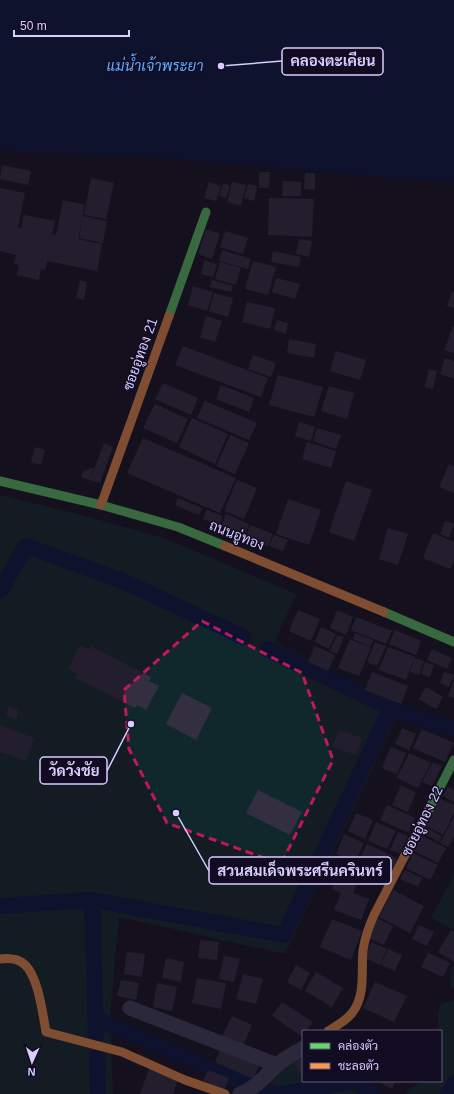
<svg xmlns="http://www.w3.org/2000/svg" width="454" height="1094" font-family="Helvetica,Sarabun,sans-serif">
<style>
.green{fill:#10282c}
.water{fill:#07163f}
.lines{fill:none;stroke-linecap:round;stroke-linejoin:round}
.canal{stroke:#07163f;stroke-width:16}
.building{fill:#332f40}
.street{stroke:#48455f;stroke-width:15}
.fast{stroke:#63d668;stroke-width:9}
.slow{stroke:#ff974d;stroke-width:9}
.marked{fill:none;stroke:#c2185b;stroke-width:3;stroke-dasharray:8 5;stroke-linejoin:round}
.labels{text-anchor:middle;stroke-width:3;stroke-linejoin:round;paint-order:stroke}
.street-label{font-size:14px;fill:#d7ceff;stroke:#120c23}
.water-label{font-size:15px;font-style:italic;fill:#5ca8ff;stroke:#120c23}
.leader{fill:none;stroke:#d7ceff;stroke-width:1.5}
.callout-dot{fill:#d7ceff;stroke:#120c23;stroke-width:1.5}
.callout{fill:#120c23;stroke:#d7ceff;stroke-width:1.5}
.callout-label{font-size:15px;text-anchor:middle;font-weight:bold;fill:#d7ceff}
</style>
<rect width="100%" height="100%" fill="#15111e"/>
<path class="green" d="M0,495L70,512L164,538L296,594L275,642L401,708L285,954L119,917L110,1015L113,1094H0Z
M454,875V930L431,918Z
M454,966V988L450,987L451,968Z
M454,1000V1094H407L406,1092L421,1081H441V1031H438V1014L441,1004Z
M303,1051V1081H359L363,1092L374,1094H249Z"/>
<path class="water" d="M0,0H454V183L150,157L0,151Z"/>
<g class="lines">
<path class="canal" d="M0,591L26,546L123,581L243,637
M267,649L391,708L454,729
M92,900L96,1036
M0,906L92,900L284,935L391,708
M96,1019L252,1085
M97,1056L98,1094
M266,1090L275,1094
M281,1094L353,1081L372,1094
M448,1094L454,1083"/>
</g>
<path class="building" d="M2,165L31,171L28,185L0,179Z
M259,172H270L269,188H259Z
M305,173H315V190L304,189Z
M91,178L114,183L106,219L84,215Z
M283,181L301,182V196H282Z
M209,182L221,186L216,201L204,198Z
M232,182L246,185L241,206L227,202Z
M223,183L230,186L226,198L219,196Z
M248,184L257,186L254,201L244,198Z
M0,188L25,193L18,227L21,228L24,215L55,221L52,234L56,235L63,200L85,205L78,239L102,244L97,271L47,261L45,270L41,269L39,280L17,275L19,265L14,264L16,255L0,251Z
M269,198L314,199L312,237L268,235Z
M83,216L107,221L103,243L79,238Z
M206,229L220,234L212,259L198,254Z
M225,231L248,238L243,254L220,247Z
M299,239L312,241L309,257L296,254Z
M222,250L251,259L248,269L219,261Z
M273,251L301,257L299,267L271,262Z
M204,260L217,264L213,277L201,274Z
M253,261L276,267L268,295L245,289Z
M220,262L241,268L236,285L215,279Z
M276,278L300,284L295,299L272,292Z
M80,280L87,282L84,300L76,298Z
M212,280L233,286L231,292L210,287Z
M193,286L213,292L207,311L188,305Z
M452,292H454V308L447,306Z
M214,293L233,298L228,317L209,311Z
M247,302L275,308L270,329L242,322Z
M206,316L222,321L215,342L200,337Z
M277,320L288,323L286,334L274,330Z
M453,326H454V353L444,350Z
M289,339L316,344L314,358L287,353Z
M183,346L268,378L261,397L175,365Z
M336,351L366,360L360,380L330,371Z
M253,355L276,363L271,377L248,369Z
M445,358L454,361V379L440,374Z
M429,369L437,371L433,389L425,387Z
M278,375L323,387L314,417L269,405Z
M163,383L198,398L191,415L155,399Z
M221,385L254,398L249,412L216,399Z
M329,386L354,393L347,419L321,411Z
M205,401L257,423L249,440L197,418Z
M155,404L188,419L177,443L143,428Z
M192,418L228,434L215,464L179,447Z
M299,422L315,427L311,441L295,436Z
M317,428L341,435L336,449L313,441Z
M230,435L249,443L235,474L216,466Z
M143,438L236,478L220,513L127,473Z
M307,442L336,451L331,468L302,459Z
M104,443L113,447L100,483L90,480Z
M35,447L45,450L41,465L31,462Z
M449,464L454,466V493L439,487Z
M94,467L90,480L81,477L83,472Z
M237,480L257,488L244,519L224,511Z
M346,481L372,490L354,541L329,532Z
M178,498L202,508L199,515L175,505Z
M288,499L321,510L309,545L276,534Z
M207,510L223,516L219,526L203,519Z
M226,514L249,524L244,536L221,527Z
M445,521L454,524L449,538L440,534Z
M250,525L273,534L268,546L246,537Z
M388,528L408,534L398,565L379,559Z
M433,533L454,542V561L450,569L423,558Z
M274,535L288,540L283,551L269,546Z
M298,610L320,619L311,641L289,631Z
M337,610L353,617L346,635L330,628Z
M356,617L392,631L386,644L351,630Z
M321,627L336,634L329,649L315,642Z
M395,630L421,641L416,655L389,644Z
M355,633L373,640L370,647L353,639Z
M337,635L344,637L337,654L330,651Z
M350,639L371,648L359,676L338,668Z
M375,642L386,646L377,666L367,662Z
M80,645L89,650L91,646L151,677L149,681L159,686L146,710L137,705L135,708L75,678L77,674L68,669Z
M315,646L335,655L328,671L308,662Z
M388,647L415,657L406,680L379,670Z
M432,649L452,658L447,669L427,660Z
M415,658L424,661L419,675L410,672Z
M425,662L434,665L430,677L421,674Z
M372,672L408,686L401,704L365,690Z
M444,672L454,675L449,687L440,683Z
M454,680V698L448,696Z
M426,687L443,697L436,709L419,699Z
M182,693L212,708L196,740L166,724Z
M9,706L19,710L16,720L6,716Z
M0,725L34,738L26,761L0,752Z
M402,728L416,734L409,750L395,744Z
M422,729L454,743L445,762L413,748Z
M339,730L362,738L356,755L332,747Z
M391,747L406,753L397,774L382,768Z
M409,753L431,763L418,788L397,778Z
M433,762L442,766L432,786L422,782Z
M401,785L416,793L408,812L392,805Z
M448,787L454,790V802L443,796Z
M258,790L302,812L290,835L246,813Z
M439,798L454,805V813L443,835L425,825Z
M387,805L415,818L409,833L380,820Z
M356,813L373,820L365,839L348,831Z
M454,816V836L448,847L440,843Z
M376,822L396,831L387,849L368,841Z
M425,827L442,836L439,842L422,833Z
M398,832L408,836L400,854L390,850Z
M344,834L364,843L355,862L336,854Z
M422,836L446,848L438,863L414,851Z
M367,844L387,853L380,870L359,860Z
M413,853L438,865L430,880L406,868Z
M388,854L397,859L390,873L381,868Z
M342,864L361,872L353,893L369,899L361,920L334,910L341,893L332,889Z
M405,870L422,878L418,887L400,879Z
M393,890L424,906L410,933L379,917Z
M377,918L393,926L384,945L368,938Z
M332,919L362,931L351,960L320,947Z
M419,925L434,932L427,946L412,939Z
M451,930L454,932V962L438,952Z
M200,940L219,942L217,960L198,958Z
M371,942L387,949L380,965L365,958Z
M388,949L402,955L395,971L381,965Z
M127,952L145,954L142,977L124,974Z
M428,953L450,963L443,977L421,967Z
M224,956L240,959L234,982L219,979Z
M166,958L184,962L181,982L162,978Z
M296,965L310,973L301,990L287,982Z
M316,972L343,988L332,1007L305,991Z
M243,974L263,979L256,1004L236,999Z
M197,978L226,983L221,1009L192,1003Z
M121,980L139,983L136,1000L117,996Z
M375,982L407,996L394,1022L363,1008Z
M157,983L177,987L172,1011L153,1007Z
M282,1002L313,1022L306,1031H303V1037L272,1016Z
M232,1016L252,1025L243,1046L222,1037Z
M221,1049L259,1066L253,1079L215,1062Z
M303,1058V1076L302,1077L294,1063Z
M149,1069L178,1080L173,1094H140Z
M208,1070L229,1078L224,1090L203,1081Z
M380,1081H396L392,1089L379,1082Z"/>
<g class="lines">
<path class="street" d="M130,1008L277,1065
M240,1094C256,1088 265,1076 277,1065C285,1058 295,1053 303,1048"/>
<path class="fast" d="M169,316L206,212
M0,481L101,505L178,527L225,546
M384,612L454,642
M429,809L454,760"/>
<path class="slow" d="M101,505L169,316
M225,546L384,612
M0,959C8,958 18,959 24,964C38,975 43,1015 46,1032L122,1052L185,1080L225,1094
M328,1031C336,1026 346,1021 352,1013C366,996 361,970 363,950C365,938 369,926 374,915L429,809"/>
</g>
<path d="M0 0H454V1094H0ZM202,621L302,673L333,760L281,864L167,823L129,749L124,690Z" fill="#15111e" fill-opacity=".55" fill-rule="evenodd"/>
<path class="marked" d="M202,621L302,673L333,760L281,864L167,823L129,749L124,690Z"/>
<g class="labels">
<g class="street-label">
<text transform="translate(140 354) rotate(-70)" y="5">ซอยอู่ทอง 21</text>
<text transform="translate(237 535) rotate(22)" y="5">ถนนอู่ทอง</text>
<text transform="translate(422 821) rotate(-64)" y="5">ซอยอู่ทอง 22</text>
</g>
<g class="water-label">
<text x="155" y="71">แม่น้ำเจ้าพระยา</text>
</g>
</g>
<path class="leader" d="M221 66L282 61M131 724L107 771M176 813L209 871"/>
<g class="callout-dot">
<circle cx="221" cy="66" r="4"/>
<circle cx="131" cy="724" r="4"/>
<circle cx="176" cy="813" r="4"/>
</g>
<g class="callout">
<rect x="282" y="48" width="101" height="27" rx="4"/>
<rect x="40" y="757" width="67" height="27" rx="4"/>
<rect x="209" y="857" width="182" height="27" rx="4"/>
</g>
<g class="callout-label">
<text x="333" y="66">คลองตะเคียน</text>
<text x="74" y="776">วัดวังชัย</text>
<text x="300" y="876">สวนสมเด็จพระศรีนครินทร์</text>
</g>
<rect x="302" y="1030" width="140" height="52" fill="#120c23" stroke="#615a7b"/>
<rect x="310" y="1043" width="20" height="6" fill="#63d668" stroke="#615a7b"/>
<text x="338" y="1050" font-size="12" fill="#d7ceff">คล่องตัว</text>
<rect x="310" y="1063" width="20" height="6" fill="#ff974d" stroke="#615a7b"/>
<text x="338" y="1070" font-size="12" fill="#d7ceff">ชะลอตัว</text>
<g transform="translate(32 1062) rotate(183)" stroke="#120c23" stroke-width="3" paint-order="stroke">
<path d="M0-3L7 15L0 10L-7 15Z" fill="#d7ceff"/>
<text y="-6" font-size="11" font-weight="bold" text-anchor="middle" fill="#d7ceff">N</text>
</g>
<path d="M14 30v6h115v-6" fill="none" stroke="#d7ceff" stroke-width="2"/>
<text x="20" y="30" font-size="12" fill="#d7ceff" stroke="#120c23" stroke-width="3" paint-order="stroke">50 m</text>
</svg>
